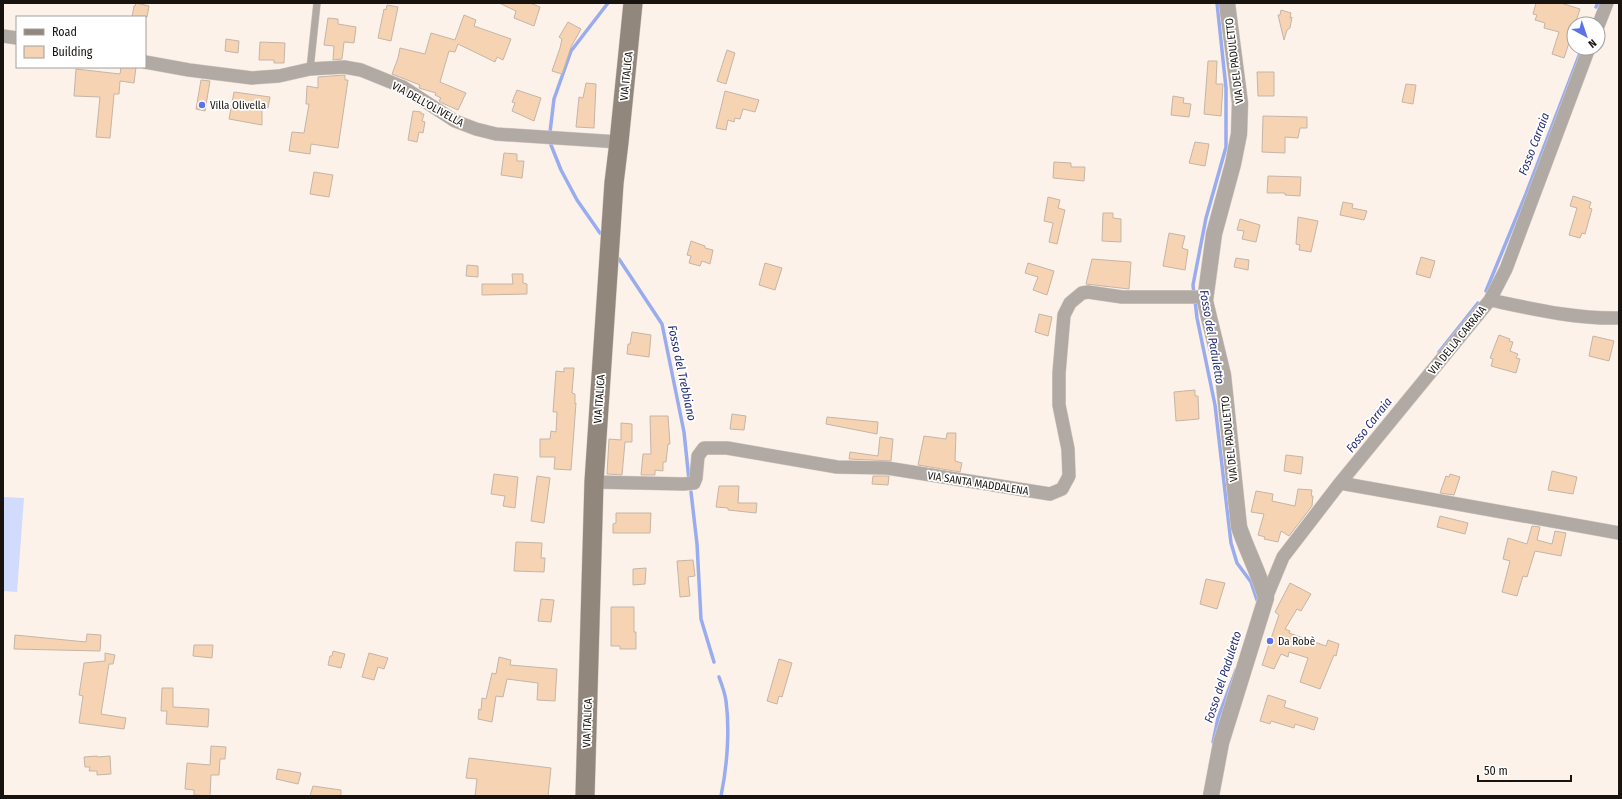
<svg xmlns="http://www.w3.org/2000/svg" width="1622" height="799" font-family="'Fira Sans Condensed',sans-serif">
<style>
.green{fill:#d0dbfd}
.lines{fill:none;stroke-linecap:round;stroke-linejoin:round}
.stream{stroke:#99acee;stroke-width:3.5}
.building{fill:#f6d3b3;stroke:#c5b5a7}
.service-casing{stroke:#d8cec7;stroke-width:8}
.minor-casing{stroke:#d8cec7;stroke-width:14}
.tertiary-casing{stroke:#d8cec7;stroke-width:17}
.secondary-casing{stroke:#d8cec7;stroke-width:20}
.service{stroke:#b1aaa4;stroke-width:7}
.minor{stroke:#b1aaa4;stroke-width:13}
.tertiary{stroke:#b1aaa4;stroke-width:16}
.secondary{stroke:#91877d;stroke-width:19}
.poi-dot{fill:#5b72e8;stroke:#fff;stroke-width:1.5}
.labels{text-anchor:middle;stroke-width:3.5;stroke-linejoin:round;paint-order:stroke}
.street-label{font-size:11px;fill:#18130e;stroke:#fff}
.poi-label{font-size:11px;fill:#18130e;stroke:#fff;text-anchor:start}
.water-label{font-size:12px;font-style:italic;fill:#222c76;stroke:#fff}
</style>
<rect width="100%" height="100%" fill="#fdf2ea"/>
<path class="green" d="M3,497L24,498L17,592L3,591Z"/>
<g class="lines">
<path class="stream" d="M1596,7L1598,3
M550,132L554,99L571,51L608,3
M551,145L561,170L577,200L600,233
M619,259L662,324L684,432L689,480
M1486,291L1526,194L1582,48
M1194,294L1193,285L1206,218L1226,147V88L1217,3
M1195,300L1197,318L1215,405L1231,543L1237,563L1251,582L1257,600
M1439,352L1478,303
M691,492L697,544L701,619L714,662
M719,677C722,685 725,693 726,701C730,730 727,767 721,796
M1213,742L1218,718L1236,670"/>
</g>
<path class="building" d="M136,3L149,6L147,17H132L134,6H135Z
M499,3H530L540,7L534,26L514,18L516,11Z
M1536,3H1561L1580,9L1564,58L1552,54L1559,32L1544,28L1545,23L1535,20L1537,15L1533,14Z
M387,5L398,7L391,41L378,38L384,9L386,10Z
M1281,10L1291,13L1290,18L1292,17L1290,28L1287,30L1284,40L1278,15H1280Z
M464,15L476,20L474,26L511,39L503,60L497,57L495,62L458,44L455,52L449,51L440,82L466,93L458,110L442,103L439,101L441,98L435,95L436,93L419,88L420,85L392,74L398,58L400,48L425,54L431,33L455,40Z
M328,18L338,19V24L356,27L354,43L344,42L342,59L333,60L334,46L324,45Z
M568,22L581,29L571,47L562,74L552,71L560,48L562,39L559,37Z
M226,39L239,41L238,53L225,51Z
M260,42L285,43L284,63H274V60H259Z
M727,50L735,53L726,84L717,81Z
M1208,61H1217L1216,84H1223L1221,116L1204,114Z
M121,67H136L134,83L120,81L119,94H114L110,138L96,137L100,97L74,96L76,69L120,74Z
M1257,72H1274V96H1258Z
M344,75H345V80H348L338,148L311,144L310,154L289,151L292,132L304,133L309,104H306L307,86L318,88V77Z
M201,80L210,81L205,111L196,109Z
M586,83L596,84L594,128L576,127L579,97L583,98Z
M1406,84L1416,85L1413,104L1402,102Z
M517,90L541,98L534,121L512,111L515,103L512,102Z
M725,91L759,100L755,112L743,109L740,119L735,118L734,122L728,120L726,130L716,128Z
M234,92L270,97L268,108L262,107V125L229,119Z
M1173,96L1184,98L1183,103L1191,104L1189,117L1171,115Z
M413,111L421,112V114H424L422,121L425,122L423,133L419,132L417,142L408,140Z
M1263,116L1307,117V128H1300L1298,138L1285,137V153L1262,152Z
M1195,142L1209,144L1205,166L1189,163Z
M504,153L517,154V161H524L522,178L501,175Z
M1054,162L1071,163V167H1085L1084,181L1053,178Z
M314,172L333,175L329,197L310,194Z
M1268,176L1301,177L1300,196L1285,195V193H1267Z
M1573,196L1591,202L1589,208L1592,209L1585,234L1582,233L1580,238L1569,235L1577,208L1570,206Z
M1048,197L1060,200L1058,208L1065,210L1057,244L1049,242L1053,223L1044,221Z
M1343,202L1353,204L1352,208L1367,211L1364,220L1340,215Z
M1103,213H1113V218L1121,219V242L1102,241Z
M1298,217L1318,221L1311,252L1299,250L1300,245L1296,244Z
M1240,219L1260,225L1256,242L1242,239L1244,231L1237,230Z
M1169,233L1185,236L1182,248L1188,250L1185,270L1163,266Z
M691,241L705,246V248L713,250L710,264L702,261L700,266L689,263L691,256L687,255Z
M1421,257L1435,261L1430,278L1416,274Z
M1236,258L1249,260L1248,270L1234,267Z
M1092,259L1131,262L1129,289L1086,284Z
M765,263L782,268L775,290L759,285Z
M1028,263L1054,271L1047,295L1033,290L1038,277L1025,273Z
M467,265L478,266V277L466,276Z
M512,274H523V283L527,284V294L482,295V284H513Z
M1039,314L1052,317L1048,336L1035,332Z
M632,332L651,335L649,357L627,354L628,344H630Z
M1499,335L1510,339L1509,341L1513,342L1510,351L1518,354L1516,358L1520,359L1516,373L1491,366L1493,359L1490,358Z
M1593,336L1614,341L1609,361L1589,356Z
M564,368H574L572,393L575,394V404L576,403L571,470L554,469L555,457H540V439H550L551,431L556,432L557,412H553L556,371L564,372Z
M1195,390V396H1198L1199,419L1176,421L1174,392Z
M732,414L746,416L744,430L730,429Z
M650,416H668L670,444H668L666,462H663V471L655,470V475H641L643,454H651Z
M827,417L878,422L877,434L826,424Z
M621,423L632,424V442H625L622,475L607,474L609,439L621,440Z
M947,433H956L955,461L962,463L960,472L918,465L924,436L946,439Z
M880,437L893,439L891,461L849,459L850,452L878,456Z
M1286,455L1303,457L1301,474L1284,471Z
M1552,471L1577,477L1573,494L1548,490Z
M494,474L518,477L515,508L503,506L505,496L491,494Z
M1450,474L1460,477L1454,495L1440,493L1446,476L1449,477Z
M537,476L550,478L544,523L531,521Z
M873,476H889L888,485L872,484Z
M719,486H739L738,503H757L756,513L728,510V508L716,507Z
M1298,489L1312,490L1311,496H1313L1312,506L1289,536L1281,531L1278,542L1264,539L1265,537L1258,535L1264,514L1251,512L1256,491L1273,494L1272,501L1295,506Z
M616,513H651L650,533H613V524L616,523Z
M1440,516L1468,523L1465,534L1437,527Z
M1532,526L1540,527L1537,540L1552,544L1555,531L1566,533L1561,556L1535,551L1527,577L1523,576L1517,596L1502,592L1510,561L1503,559L1508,538L1527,544Z
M516,542L542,543L541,558H545L544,572L514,571Z
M693,560L695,576L688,577L690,596L680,597L677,561Z
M646,568L645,584L633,585V569Z
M1206,579L1225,583L1217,609L1200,604Z
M1290,583L1311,594L1301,611L1297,609L1285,629L1290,631L1289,633L1326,646L1328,640L1339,644L1336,656L1334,655L1320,689L1300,682L1308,658L1289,652L1288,657L1281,654L1274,669L1262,665L1279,615L1275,612Z
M541,599L554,600L551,622L538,621Z
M611,607H634V632H636V649H620V646H611Z
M87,634L101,635L100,651L14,649L15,635L86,642Z
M194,645H213L212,658L193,656Z
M333,651L345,654L341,668L328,665L330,656H332Z
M105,653L115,655L113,664H109L101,714L126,718L124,729L79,723L83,696L79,695L84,663L105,661Z
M369,653L388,658L384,669L378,667L374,680L362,677Z
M499,657L511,660L510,665L557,669L555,701L537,700L538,683L507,679L503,697L496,696L492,722L478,719L479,709L481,710L482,698L486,699L492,673L496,674Z
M779,659L792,663L782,697L779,696L777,704L767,701Z
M162,688H173V707L209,709L208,727L166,724L167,711H161Z
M1268,695L1286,701L1284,707L1318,718L1314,730L1295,724L1294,728L1271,721L1270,724L1260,721Z
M211,746L226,747L225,759H220L219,775H211L210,796L194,795V790L185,789L187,763L210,765Z
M97,756V757L110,756L111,774L97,775V771H89L90,767H85L84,757Z
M469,758L551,768L548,796H475L477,779L466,778Z
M278,769L301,773L298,784L276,779Z
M313,786L341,790V796H310Z"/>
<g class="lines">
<g class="service-casing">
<path id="service" d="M310,69L317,3"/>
</g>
<g class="minor-casing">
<path id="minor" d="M1598,26L1607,3
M3,36L17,38
M145,62L189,70L252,78L279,76L310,69L344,67L361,70L403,87L455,121L476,129L496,134L619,142
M1490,300C1533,309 1575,319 1619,318
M594,482L684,484L694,483L696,478L698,456L704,448H727L837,467L887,468L1050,494L1062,489L1069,476L1068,449L1059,405V373L1064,315L1070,303L1082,293L1088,292L1122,297H1205
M1340,483L1619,533
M1266,598L1283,557L1340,483L1490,300L1506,269L1589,48"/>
</g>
<g class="tertiary-casing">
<path id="tertiary" d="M1211,796L1221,743L1266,598C1259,573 1247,551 1239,527L1223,375L1205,301L1214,234L1233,164L1239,134L1240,103L1227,3"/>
</g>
<g class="secondary-casing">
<path id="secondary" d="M585,796L594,482L614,183L619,142L633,3"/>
</g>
<use href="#service" class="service"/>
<use href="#minor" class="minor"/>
<use href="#tertiary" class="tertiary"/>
<use href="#secondary" class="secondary"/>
</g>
<g class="poi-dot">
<circle cx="202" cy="105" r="4"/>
<circle cx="1270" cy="641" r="4"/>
</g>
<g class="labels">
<g class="street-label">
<text transform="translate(1234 61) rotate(-97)" y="4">VIA DEL PADULETTO</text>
<text transform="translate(626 76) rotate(-84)" y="4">VIA ITALICA</text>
<text transform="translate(428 104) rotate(29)" y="4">VIA DELL'OLIVELLA</text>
<text transform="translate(1457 340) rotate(-51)" y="4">VIA DELLA CARRAIA</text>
<text transform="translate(599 399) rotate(-86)" y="4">VIA ITALICA</text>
<text transform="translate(1229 439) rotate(-96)" y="4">VIA DEL PADULETTO</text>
<text transform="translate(978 483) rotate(9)" y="4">VIA SANTA MADDALENA</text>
<text transform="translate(587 723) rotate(-88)" y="4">VIA ITALICA</text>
</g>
<g class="poi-label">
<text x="210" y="109">Villa Olivella</text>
<text x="1278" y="645">Da Robè</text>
</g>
<g class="water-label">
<text transform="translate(1534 144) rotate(-69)" y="4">Fosso Carraia</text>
<text transform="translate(1212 337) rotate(80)" y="4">Fosso del Paduletto</text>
<text transform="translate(682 373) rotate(78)" y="4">Fosso del Trebbiano</text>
<text transform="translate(1369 425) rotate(-52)" y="4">Fosso Carraia</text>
<text transform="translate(1223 677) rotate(-72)" y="4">Fosso del Paduletto</text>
</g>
</g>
<rect width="1622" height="799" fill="none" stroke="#18130e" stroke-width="8"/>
<rect x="16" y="16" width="130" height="52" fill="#ffffff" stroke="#a3a19f"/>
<rect x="24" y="29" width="20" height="6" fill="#91877d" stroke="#a3a19f"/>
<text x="52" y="36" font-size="12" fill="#18130e">Road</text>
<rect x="24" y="46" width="20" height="12" fill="#f6d3b3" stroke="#a3a19f"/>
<text x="52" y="56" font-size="12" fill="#18130e">Building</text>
<g transform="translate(1586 36) rotate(140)"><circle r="19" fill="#ffffff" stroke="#a3a19f"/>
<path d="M0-3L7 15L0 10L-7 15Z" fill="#5b72e8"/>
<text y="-6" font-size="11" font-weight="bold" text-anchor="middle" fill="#18130e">N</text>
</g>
<path d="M1478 775v6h93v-6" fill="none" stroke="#18130e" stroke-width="2"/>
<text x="1484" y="775" font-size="12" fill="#18130e" stroke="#ffffff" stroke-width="3" paint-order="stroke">50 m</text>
</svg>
